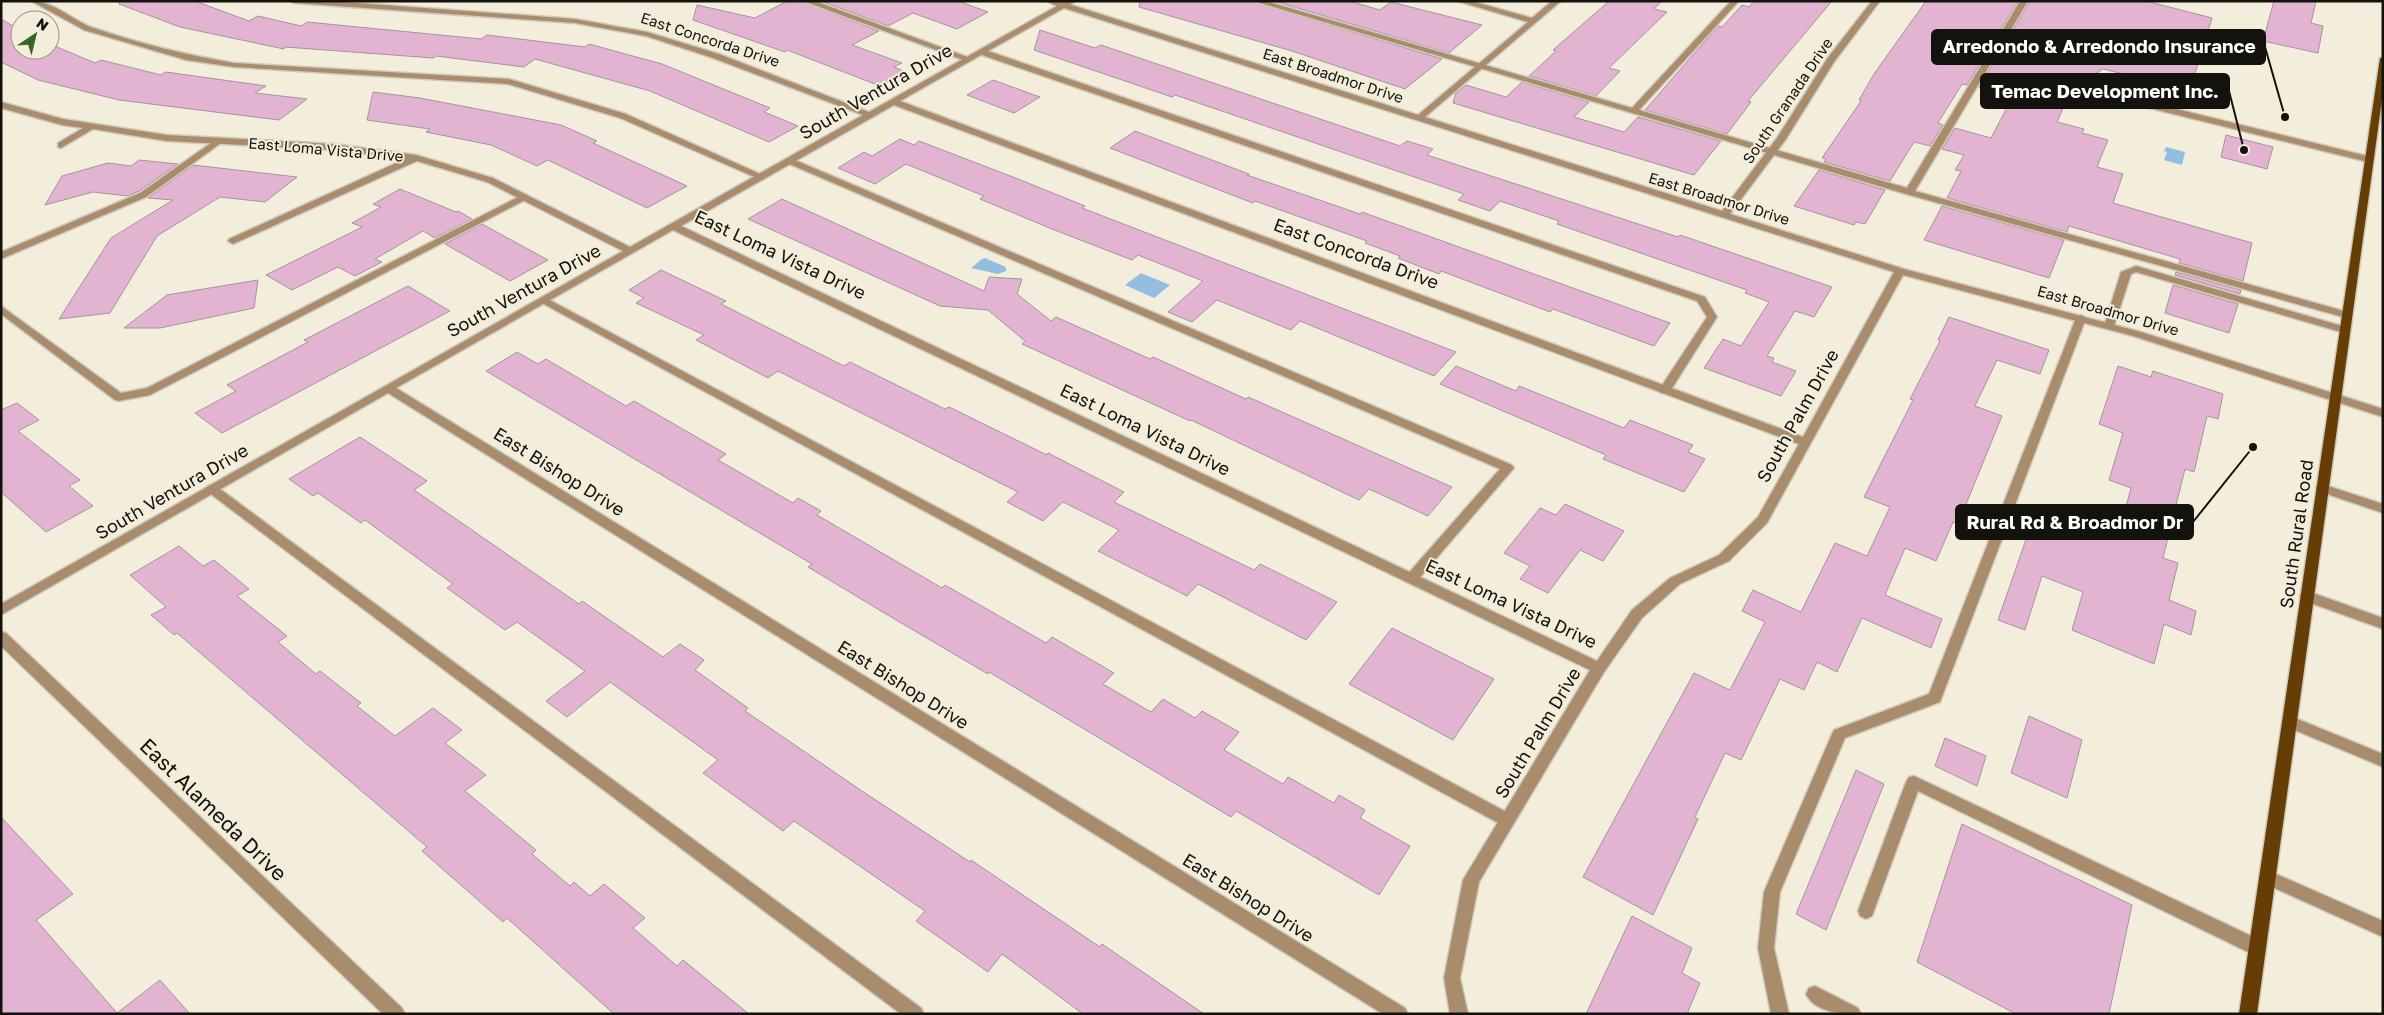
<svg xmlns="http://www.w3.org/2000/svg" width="2384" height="1015" font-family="'Golos Text',sans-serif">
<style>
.water{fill:#92bfdf}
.building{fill:#e2b4d2;stroke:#a4949e}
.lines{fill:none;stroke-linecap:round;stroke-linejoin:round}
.service-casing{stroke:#cfcabb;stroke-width:3}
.minor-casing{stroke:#cfcabb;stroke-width:3}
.tertiary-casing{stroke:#cfcabb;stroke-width:3}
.primary-casing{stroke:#cfcabb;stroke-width:3}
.service{fill:#a98c6c;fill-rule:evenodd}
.minor{fill:#a98c6c;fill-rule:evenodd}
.tertiary{fill:#a98c6c;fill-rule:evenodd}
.primary{fill:#663e05;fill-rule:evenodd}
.labels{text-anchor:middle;stroke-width:4;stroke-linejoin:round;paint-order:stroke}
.far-street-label{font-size:15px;fill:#14120c;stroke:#f3eddc}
.street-label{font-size:18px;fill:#14120c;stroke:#f3eddc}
.near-street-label{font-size:21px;fill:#14120c;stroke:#f3eddc}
.leader{fill:none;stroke:#14120c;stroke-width:2}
.callout-dot{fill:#14120c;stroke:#f3eddc;stroke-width:2}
.callout{fill:#14120c;stroke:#14120c;stroke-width:2}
.callout-label{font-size:19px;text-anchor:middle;font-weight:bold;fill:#fff}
</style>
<rect width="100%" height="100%" fill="#f3eddc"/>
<path class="water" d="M2166,147L2185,152L2182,165L2164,160L2167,152L2164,151Z
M985,258L1006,267V271L998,274L971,268L982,259Z
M1141,273L1170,285L1154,298L1125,285Z"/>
<path class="building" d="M120,1H195L249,21L258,16L301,26L307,22L481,39L487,35L585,47L589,44L662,64L770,108L764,112L798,126L769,142L650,91L535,59L524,67L436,56L433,58L285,47L284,49L180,27L119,4Z
M787,1H801L879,31L852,45L902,63L894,67L906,72L880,86L787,50L785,52L693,20L697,5L755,18Z
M821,1H958L988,12L957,29L913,13L888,26Z
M1140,1H1251L1442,59L1405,89L1292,51L1139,7Z
M1274,1H1349L1380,10L1391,2L1482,25L1449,53Z
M1609,1H1662L1654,9L1667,12L1609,68L1620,71L1596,96L1529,76L1556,51L1553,50Z
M1754,1H1832L1748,101L1751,102L1727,134L1645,110L1718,26L1722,27L1742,5L1749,7Z
M1926,1H2018L1967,85L1962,84L1938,123L1943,125L1930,146L1914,142L1890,181L1824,162L1826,159L1822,158L1861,101L1859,100L1874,74Z
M2030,1H2146L2212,18L2190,90L2103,69L2071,90L2057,122L2084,129L2082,133L2108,140L2097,167L2123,174L2113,203L2252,243L2243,281L2179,263L2180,259L2069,226L2067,232L1947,198L1961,171L1955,170L1964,155L1942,149L1955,128L1991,138L2013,96L1979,87Z
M2274,1H2316L2311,23L2323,26L2318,53L2263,41Z
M1,19L20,30V50H50V44L95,63L101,60L161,75L166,72L266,86L255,93L307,99L279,120L119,100L38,80L1,62Z
M1040,30L1095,48L1101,45L1400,146L1407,141L1433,149L1427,155L1678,237L1680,235L1832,287L1814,317L1795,311L1767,356L1774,358L1772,362L1796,371L1781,396L1704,368L1723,339L1741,346L1769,302L1745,293L1747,290L1557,224L1559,221L1500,201L1490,211L1458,200L1464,194L1175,95L1172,97L1034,50Z
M993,80L1040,97L1014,113L967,95Z
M1522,82L1589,102L1574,117L1624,132L1638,117L1721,141L1694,175L1453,103L1456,93L1466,85L1506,97Z
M373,92L420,98L561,125L597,141L593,143L687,186L647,208L548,160L537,166L491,145L426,132L430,129L367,120Z
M1135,131L1249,174L1247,175L1360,214L1362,212L1670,323L1654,346L1553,309L1550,312L1441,271L1439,274L1398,258L1400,256L1365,243L1367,241L1255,201L1253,203L1110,148Z
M2226,135L2273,147L2267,169L2221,157Z
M900,139L914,145L919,141L1013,177L1085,206L1082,208L1456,352L1434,376L1300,321L1291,330L1217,300L1192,322L1168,312L1203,281L1138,255L1132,260L1052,229L980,199L984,196L906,164L875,184L838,168L864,152L872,156Z
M139,160L178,164L139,191L128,196L93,192L45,205L62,176L108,163L131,166Z
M193,165L297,177L265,202L220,197L157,236L110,313L59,319L111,238L173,200L148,198Z
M1819,170L1885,190L1865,224L1856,222L1854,225L1794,206Z
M400,189L456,212L458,211L472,219L435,238L423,231L375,259L382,262L355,276L338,267L292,290L266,275L362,227L352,223L381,207L373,204Z
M782,199L984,291L989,277L1022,279L1017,294L1051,321L1056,317L1150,359L1153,357L1246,399L1248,397L1452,487L1428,516L1369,489L1359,500L1191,420L1190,421L1022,344L1025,341L988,310L940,306L748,219Z
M1942,206L2064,240L2049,278L1924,240Z
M482,224L548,260L510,281L445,244Z
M661,270L726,301L721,304L844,366L850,362L945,409L949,407L1047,455L1048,453L1124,492L1114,502L1254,570L1260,564L1337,602L1306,640L1198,584L1187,596L1098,551L1119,530L1063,502L1043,521L1007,502L1018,492L778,371L768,378L696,340L704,335L636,303L644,298L629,290Z
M2176,272L2241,290L2240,294L2175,275Z
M258,280L254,308L160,328H124L167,295Z
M2173,285L2238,304L2229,333L2165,313Z
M408,286L450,311L222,433L195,413L236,391L227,385L308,342L304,340Z
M1949,317L2049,350L2040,374L1997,360L1975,406L2002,416L1958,524L1953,522L1936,561L1905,548L1885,595L1942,619L1931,648L1862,618L1837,672L1817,662L1804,690L1780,679L1741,760L1725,753L1695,817L1698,819L1653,915L1583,877L1694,673L1730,690L1765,622L1742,611L1753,590L1801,612L1835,543L1867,556L1890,507L1864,497L1913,400L1910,399L1940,341L1938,340Z
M517,352L538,364L546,359L626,406L634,401L726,454L718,460L793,503L798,498L821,511L817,515L942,588L945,585L1046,643L1052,637L1114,673L1103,684L1151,712L1163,699L1195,718L1202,711L1239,732L1224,750L1283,784L1288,777L1334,803L1339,795L1365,810L1360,818L1410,846L1379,895L1236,811L1231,817L989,672L988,674L886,614L808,567L812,564L486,371Z
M1456,366L1516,391L1519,386L1624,428L1630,420L1693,445L1688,452L1705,459L1684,492L1603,459L1606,455L1440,384Z
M2118,366L2151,377L2153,371L2223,394L2218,419L2207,416L2194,472L2185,469L2163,558L2178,563L2169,600L2196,611L2191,635L2164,624L2154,664L2072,630L2083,592L2042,576L2025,630L1998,620L2038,505L2063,514L2061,520L2117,540L2131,488L2109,480L2123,433L2099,424Z
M17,403L39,420L18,431L80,480L69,486L93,506L46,532L1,492V410Z
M360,437L427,481L414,490L579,604L582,601L663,657L680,644L704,660L695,670L748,708L745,711L862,791L970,862L971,860L1100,947L1102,944L1204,1014H1083L1002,954L988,972L916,921L925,911L794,821L783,831L703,773L718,760L610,682L567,717L546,701L585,671L517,622L505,630L447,588L453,584L365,520L361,523L318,493L313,496L289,479Z
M1565,504L1624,531L1603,561L1580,550L1548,593L1520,579L1530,566L1504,553L1540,508L1556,515Z
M179,546L203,566L214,560L249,589L237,596L287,636L278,642L316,674L320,671L361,703L357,706L395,736L433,708L462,730L445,743L486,775L465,791L536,850L532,854L570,886L574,882L590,896L604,884L645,918L633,928L677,966L683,960L749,1014H614L507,918L503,922L422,851L427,847L177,633L174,635L151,615L166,607L130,575Z
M1392,628L1494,679L1453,740L1349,684Z
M2029,716L2082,740L2067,798L2011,773Z
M1945,738L1986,756L1977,786L1935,766Z
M1856,770L1884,784L1826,930L1796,914Z
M1,817L73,894L36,920L117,1013L160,980L190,1014H1Z
M1962,824L2132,905L2109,1014H2016L1917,962Z
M1632,916L1692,948L1682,973L1700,983L1687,1014H1586Z"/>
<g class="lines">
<g class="service-casing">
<path id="service" d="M31,1C53,1 71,19 91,27C137,43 186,55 234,63L509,79L626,114L767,177L762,180L759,179L620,118L508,84L234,67L186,60L84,30Z
M803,1H815L973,59L966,61Z
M1065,1H1075L1067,7H1061L1060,5Z
M1253,1H1266L1632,108L1731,1H1739L1639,110L1907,188L2020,1H2028L1915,191L2351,313L2352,315L2347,318L2343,317L1906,194Z
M979,50H985L1705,297L1717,317L1669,393H1661L1659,390L1707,317L1697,301L979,54Z
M218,138L221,139V143L146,197L1,259V252L140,193Z
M790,158L1512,465L1514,468L1416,582H1406L1404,579L1406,576L1500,469L787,163V159Z
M524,194L527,195V199L150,395L119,401L115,400L1,314V306L121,393L147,388Z
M2136,266L2349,328L2350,330L2345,333L2341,332L2136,272L2131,274L2114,326L2109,329L2105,328L2104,326L2121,272Z
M544,297L1512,815L1515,820L1512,825L1507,827L1502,825L540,302V298Z
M2081,315L2086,318L1940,702L1845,738L1780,892L1774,948L1789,1014H1771L1758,948L1764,892L1832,734L1834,730L1929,694L2076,318Z
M2322,484L2383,504V513L2318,491L2316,488Z
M212,485L216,486L921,1008L924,1014H901L208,492L206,489L208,486Z
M2290,716L2383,754V767L2285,726L2283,722L2285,718Z
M1914,776L2264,942L2266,948L2264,954L2258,956L2252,954L1918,791L1872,916L1866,919L1860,916L1858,911L1906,782L1909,777Z
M1815,986L1858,1008L1861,1014C1843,1014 1815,1013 1806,994L1809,988Z"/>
</g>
<g class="minor-casing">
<path id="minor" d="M290,1H330L575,19L647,32L719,54L869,112L1057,6L1046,1H1059L1418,115L1528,22L1457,1H1471L1532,18L1552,1H1561L1425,117L1722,211L1777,138L1827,59L1872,1H1880L1834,62L1786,139L1730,214L1904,269L2141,332L2383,409V417L2133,336L1903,275L1767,523L1729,561L1680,584L1642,618L1604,672L1479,882L1460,978L1468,1014H1450L1444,978L1463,880L1590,670L673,230L396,388L1405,1008L1408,1014H1383L388,393L1,615V604L623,251L487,182L417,161L233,244L228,241L229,239L405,159L333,150L167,141L93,129L61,148L58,147V143L83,128L62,125L1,108V102L63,119L167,135L333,144L416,155L493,178L630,247L863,115L713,58L646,36L575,23L294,3ZM1064,8L1894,272L1803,437L900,101ZM894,105L1799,444L1758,517L1719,555L1670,578L1632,610L1597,661L681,226Z
M2140,100L2371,157L2373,159L2368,162L2137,105V101Z
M2307,591L2383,618V629L2302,600L2300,596L2302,592Z
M2267,870L2383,921V937L2261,882L2259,877L2261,872Z"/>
</g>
<g class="tertiary-casing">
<path id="tertiary" d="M1,632L6,633L402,1008L405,1014H383L1,646Z"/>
</g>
<g class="primary-casing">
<path id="primary" d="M2380,58H2383V92L2257,1014H2239Z"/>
</g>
<use href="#service" class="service"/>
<use href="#minor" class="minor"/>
<use href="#tertiary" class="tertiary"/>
<use href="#primary" class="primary"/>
</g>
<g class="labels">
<g class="far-street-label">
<text transform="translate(710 40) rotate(18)" y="5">East Concorda Drive</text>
<text transform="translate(1333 76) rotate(18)" y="5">East Broadmor Drive</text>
<text transform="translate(1788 101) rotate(-56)" y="5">South Granada Drive</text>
<text transform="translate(326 150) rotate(5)" y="5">East Loma Vista Drive</text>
<text transform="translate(1719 199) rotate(17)" y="5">East Broadmor Drive</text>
<text transform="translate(2108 311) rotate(16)" y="5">East Broadmor Drive</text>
</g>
<g class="street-label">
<text transform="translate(876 92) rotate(-30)" y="6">South Ventura Drive</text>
<text transform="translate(1356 254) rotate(20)" y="6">East Concorda Drive</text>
<text transform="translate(780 255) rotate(25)" y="6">East Loma Vista Drive</text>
<text transform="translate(524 291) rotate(-29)" y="6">South Ventura Drive</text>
<text transform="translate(1798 416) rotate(-61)" y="6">South Palm Drive</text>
<text transform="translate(1145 430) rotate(26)" y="6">East Loma Vista Drive</text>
<text transform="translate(559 472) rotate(32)" y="6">East Bishop Drive</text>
<text transform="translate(172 492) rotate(-30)" y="6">South Ventura Drive</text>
<text transform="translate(2297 534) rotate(-82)" y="6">South Rural Road</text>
<text transform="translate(1511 604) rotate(25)" y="6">East Loma Vista Drive</text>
<text transform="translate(903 685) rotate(32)" y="6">East Bishop Drive</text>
<text transform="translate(1538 733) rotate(-59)" y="6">South Palm Drive</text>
<text transform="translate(1248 898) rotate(32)" y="6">East Bishop Drive</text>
</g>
<g class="near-street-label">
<text transform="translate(213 810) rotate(44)" y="7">East Alameda Drive</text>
</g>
</g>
<path class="leader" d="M2285 117L2265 47M2244 150L2229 91M2253 447L2193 522"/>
<g class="callout-dot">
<circle cx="2285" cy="117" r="5"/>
<circle cx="2244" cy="150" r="5"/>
<circle cx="2253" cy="447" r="5"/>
</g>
<g class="callout">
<rect x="1932" y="30" width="333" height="34" rx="5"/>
<rect x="1981" y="74" width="248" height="34" rx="5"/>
<rect x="1956" y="505" width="237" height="34" rx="5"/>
</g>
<g class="callout-label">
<text x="2099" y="53">Arredondo &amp; Arredondo Insurance</text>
<text x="2105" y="98">Temac Development Inc.</text>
<text x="2075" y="529">Rural Rd &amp; Broadmor Dr</text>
</g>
<rect width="2384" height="1015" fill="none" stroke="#14120c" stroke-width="5"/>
<g transform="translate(35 35) rotate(35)"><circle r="24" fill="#f3eddc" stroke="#9a9589"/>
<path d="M0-4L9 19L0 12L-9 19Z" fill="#386523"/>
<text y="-8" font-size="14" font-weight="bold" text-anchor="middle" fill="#14120c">N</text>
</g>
</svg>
